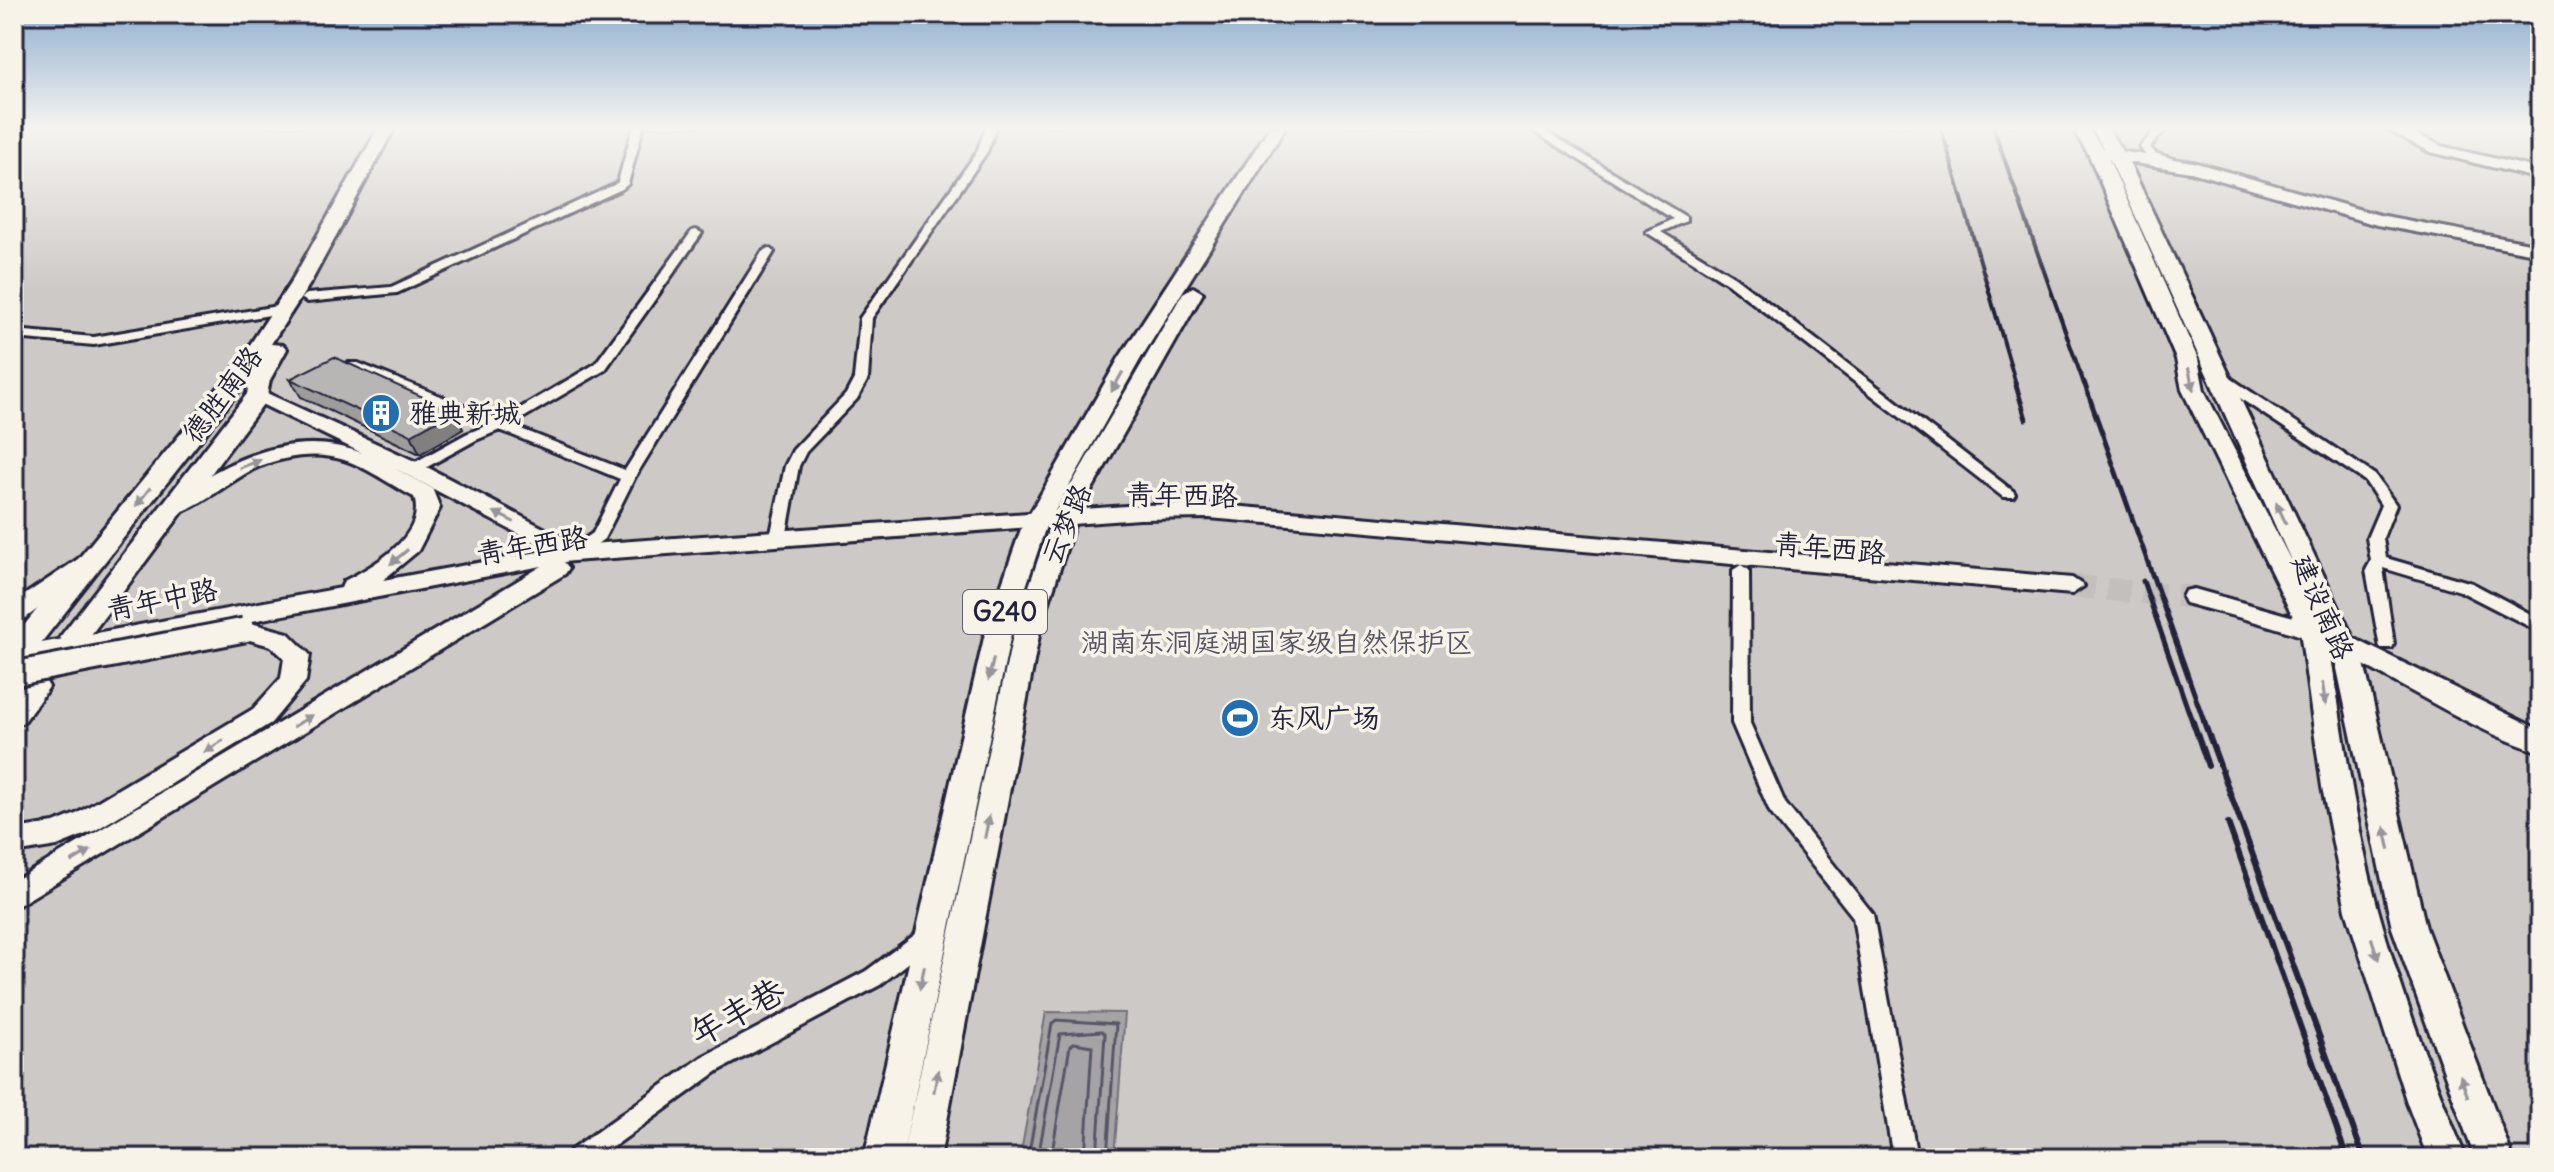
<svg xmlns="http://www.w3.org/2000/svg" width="2554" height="1172" font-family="Delius,'LXGW WenKai TC',sans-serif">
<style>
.green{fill:#cdc9c6;stroke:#787680;stroke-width:2}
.water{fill:#a6a3a6;stroke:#716f7b;stroke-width:2}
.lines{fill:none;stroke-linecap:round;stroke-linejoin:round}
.shore{stroke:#575666;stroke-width:3}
.secondary-tunnel{stroke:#c2bfbd;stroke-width:23;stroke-dasharray:23 12;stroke-linecap:butt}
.street-casing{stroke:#22223b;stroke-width:6}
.secondary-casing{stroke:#22223b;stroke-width:6}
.primary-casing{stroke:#22223b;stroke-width:6}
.street{fill:#f7f3e8;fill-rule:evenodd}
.secondary{fill:#f7f3e8;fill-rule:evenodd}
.primary{fill:#f7f3e8;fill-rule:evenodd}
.rail-far2{stroke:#22223b;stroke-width:4}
.rail-far1{stroke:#22223b;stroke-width:5}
.rail{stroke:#22223b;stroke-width:6}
.secondary-bridge-casing{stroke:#22223b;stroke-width:29;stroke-linecap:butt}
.secondary-bridge{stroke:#f7f3e8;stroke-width:23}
.wall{fill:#9e9d9c;stroke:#22223b;stroke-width:2}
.shaded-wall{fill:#817f7f;stroke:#22223b;stroke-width:2}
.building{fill:#b8b6b5;stroke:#22223b;stroke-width:2}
.oneway{fill:#97959a}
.labels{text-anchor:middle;stroke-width:7;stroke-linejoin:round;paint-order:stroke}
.shield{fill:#f7f3e8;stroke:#62616f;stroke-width:2}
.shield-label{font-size:26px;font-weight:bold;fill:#22223b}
.street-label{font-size:28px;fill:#22223b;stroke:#f7f3e8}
.poi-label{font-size:28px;fill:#22223b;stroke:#f7f3e8;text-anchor:start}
.park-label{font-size:28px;fill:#555465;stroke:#f7f3e8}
.near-street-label{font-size:34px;fill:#22223b;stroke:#f7f3e8}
</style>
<rect width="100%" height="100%" fill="#eae6de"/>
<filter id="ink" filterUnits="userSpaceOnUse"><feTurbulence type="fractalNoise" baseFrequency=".0125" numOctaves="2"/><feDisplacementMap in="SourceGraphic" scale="16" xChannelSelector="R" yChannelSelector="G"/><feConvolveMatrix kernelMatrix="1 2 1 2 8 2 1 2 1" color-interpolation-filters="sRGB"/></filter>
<g filter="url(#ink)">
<path class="green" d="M14,127H2540V1158H14Z"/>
<path class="water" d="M1046,1012L1125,1013L1114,1158H1020Z"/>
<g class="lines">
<path class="shore" d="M1028,1158L1052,1024L1056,1020L1116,1024L1107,1158
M1038,1158L1060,1034L1102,1031L1105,1034L1097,1158
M1051,1158L1070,1046L1074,1043L1092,1046L1085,1158"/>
<path class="secondary-tunnel" d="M2072,586L2194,597"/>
<g class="street-casing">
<path id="street" d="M633,127H643L628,184L622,189L397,293L307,302L301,298L307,294L391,287L614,185L618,182Z
M986,127H996L987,152L872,318L868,379L857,399L806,452L799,466L786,538L783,542H773L770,538L785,466L793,450L846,394L854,379L860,318L977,152Z
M1527,127H1538L1686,217V221L1661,232L1735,277L2013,491L2015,494L2013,497H2003L1727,283L1646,232L1673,219Z
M2158,127H2168L2150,147L2155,153L2180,161V165L2147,157L2140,147Z
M696,230L702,233L605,370L511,425L625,470L762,252L768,248L772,250L774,252L635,477L604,539L579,557H567L565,553L593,533L620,479L500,430L476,440L418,472H408L406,469L408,466L466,434L488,425L348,369V363H358L500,420L595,364L692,231Z
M283,305L287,306V312L94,345L14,338V330L94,337Z
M2217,369L2375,475L2396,505L2383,538L2386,558L2472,583L2540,619V632L2460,591L2383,568L2394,644L2392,648H2380L2366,570L2371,561L2367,538L2381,505L2365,481L2244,401L2212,376V370Z
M1741,565L1749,570L1750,723L1785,803L1873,914L1917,1158H1893L1853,917L1770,812L1732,723L1733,570Z
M927,928L934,931L937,937L934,943L880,985L718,1071L598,1158H567L571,1150L702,1057L866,971L920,931Z"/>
</g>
<g class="secondary-casing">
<path id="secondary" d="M2383,127H2402L2441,146L2540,169V179L2430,152Z
M2097,148L2193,162L2379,215L2540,245V255L2377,225L2191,172L2091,156L2089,153Z
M258,389L421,464L576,545L1140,505L1209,504L2072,578L2084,586L2072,594L1209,518L1140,519L573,561L564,562L569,568L565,574L14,908V881L542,566L247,622L288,633L310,655L306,681L271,723L96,830L57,846L14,853V829L54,823L76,814L253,709L281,678L284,658L271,646L235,636L232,630L235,624L14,666V648L341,588L344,581C372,567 427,536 414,497C388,484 360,461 331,457C306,453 281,458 258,467C236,476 185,519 167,514L164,509L167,504C222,461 292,427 362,453L251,399L248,395L251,391ZM394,468L405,474L549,550L383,580L418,551L440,508L432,488Z
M84,555L92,558L96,563L92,568L23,620L14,622V602Z
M2194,589L2322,625L2351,637L2540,730V752C2471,731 2398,680 2332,649C2286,627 2234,617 2185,603L2182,597L2185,591Z"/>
</g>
<g class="primary-casing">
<path id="primary" d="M379,127H395L311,282L271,344L283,345L287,349L270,380L266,400L84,644H64L60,637L247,394L250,377L37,648H17L14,642L17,634L236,366L291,282Z
M1270,127H1286L1141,358L1045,529L1012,629L902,1158H864L986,629L1021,529L1119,358Z
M2071,127H2087L2106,153L2198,359L2204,390L2293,565L2112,164L2091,127H2107L2130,164L2363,659L2426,928L2513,1158H2475L2392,928L2335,659L2329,644C2343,733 2355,823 2378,909C2401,993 2433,1078 2466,1158H2428L2407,1103L2346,910L2322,787L2300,631L2182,390L2176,359L2088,153Z
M1193,287L1203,293L1077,516L1040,630L940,1158H902L1014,630L1053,516L1183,293Z
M35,677L45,680L49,687L24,722L14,726C14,705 11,684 35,677Z"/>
</g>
<use href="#street" class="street"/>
<use href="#secondary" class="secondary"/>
<use href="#primary" class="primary"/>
<path class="rail-far2" d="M1941,127L2016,384
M1993,127L2084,384"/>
<path class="rail-far1" d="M2015,382L2026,419
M2084,382L2205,724
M2143,581L2193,724"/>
<path class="rail" d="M2193,722L2208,766
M2204,722L2364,1158
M2228,823L2347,1158"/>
<g class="secondary-bridge-casing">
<path id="secondary-bridge" d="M14,674L244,630"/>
</g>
<use href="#secondary-bridge" class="secondary-bridge"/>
</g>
<path class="wall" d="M290,379L454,411L463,429L420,454L301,397Z"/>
<path class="shaded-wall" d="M454,411L463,429L420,454L411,435Z"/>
<path class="building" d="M334,357L454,411L411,435L290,379Z"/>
<defs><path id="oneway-solid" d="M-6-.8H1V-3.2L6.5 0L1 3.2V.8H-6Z" transform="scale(2)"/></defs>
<g class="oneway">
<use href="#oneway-solid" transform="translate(2191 379) rotate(77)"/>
<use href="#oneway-solid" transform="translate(1117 382) rotate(119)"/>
<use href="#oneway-solid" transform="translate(250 464) rotate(-21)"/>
<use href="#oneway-solid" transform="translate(143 497) rotate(128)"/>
<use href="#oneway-solid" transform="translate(2281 513) rotate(-115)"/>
<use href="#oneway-solid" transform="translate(504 517) rotate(-153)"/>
<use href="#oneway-solid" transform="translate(399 557) rotate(140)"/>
<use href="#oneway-solid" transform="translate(991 669) rotate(103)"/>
<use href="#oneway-solid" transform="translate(2324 694) rotate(82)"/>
<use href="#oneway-solid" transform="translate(303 721) rotate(-31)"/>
<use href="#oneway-solid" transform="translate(214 746) rotate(148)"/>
<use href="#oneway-solid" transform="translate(987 827) rotate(-79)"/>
<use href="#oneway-solid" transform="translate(2387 838) rotate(-103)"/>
<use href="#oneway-solid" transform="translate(81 856) rotate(-31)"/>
<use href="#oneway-solid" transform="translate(2375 949) rotate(72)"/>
<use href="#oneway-solid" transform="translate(922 978) rotate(102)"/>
<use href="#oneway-solid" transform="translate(936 1081) rotate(-79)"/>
<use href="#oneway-solid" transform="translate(2464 1086) rotate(-109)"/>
</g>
</g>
<linearGradient id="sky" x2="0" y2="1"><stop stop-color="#8dadce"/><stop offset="0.44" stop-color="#f6f4f0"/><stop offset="1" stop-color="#f6f4f0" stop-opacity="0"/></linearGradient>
<rect width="2554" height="291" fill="url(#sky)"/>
<defs>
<g id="building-disc" transform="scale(2)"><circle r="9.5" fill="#1f6fb2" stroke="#f7f3e8"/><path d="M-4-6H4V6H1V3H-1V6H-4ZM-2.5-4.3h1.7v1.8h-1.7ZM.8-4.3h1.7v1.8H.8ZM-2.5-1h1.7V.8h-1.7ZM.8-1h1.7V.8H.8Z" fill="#fff"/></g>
<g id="stadium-disc" transform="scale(2)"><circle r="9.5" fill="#1f6fb2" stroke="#f7f3e8"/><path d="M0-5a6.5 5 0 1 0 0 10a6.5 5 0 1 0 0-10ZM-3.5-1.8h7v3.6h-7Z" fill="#fff"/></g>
</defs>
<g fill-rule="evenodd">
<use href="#building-disc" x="381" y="413"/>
<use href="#stadium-disc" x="1240" y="718"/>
</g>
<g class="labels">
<rect class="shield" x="963" y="590" width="84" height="44" rx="6"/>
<g class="shield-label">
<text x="1005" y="621">G240</text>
</g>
<g class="street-label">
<text transform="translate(222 394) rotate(-53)" y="10">德胜南路</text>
<text transform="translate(1182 495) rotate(1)" y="10">青年西路</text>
<text transform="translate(1066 524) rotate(-67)" y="10">云梦路</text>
<text transform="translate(532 545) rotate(-9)" y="10">青年西路</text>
<text transform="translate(1830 548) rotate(5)" y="10">青年西路</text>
<text transform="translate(162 599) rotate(-11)" y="10">青年中路</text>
<text transform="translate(2323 607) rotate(66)" y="10">建设南路</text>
</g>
<g class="poi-label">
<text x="409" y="423">雅典新城</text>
<text x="1268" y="728">东风广场</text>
</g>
<g class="park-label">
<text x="1277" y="652">湖南东洞庭湖国家级自然保护区</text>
</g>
<g class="near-street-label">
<text transform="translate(737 1012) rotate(-29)" y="12">年丰巷</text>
</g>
</g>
<rect width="2554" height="1172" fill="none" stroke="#f7f3e8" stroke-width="48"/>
<rect x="24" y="24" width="2506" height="1124" fill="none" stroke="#22223b" stroke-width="3" filter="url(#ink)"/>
</svg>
